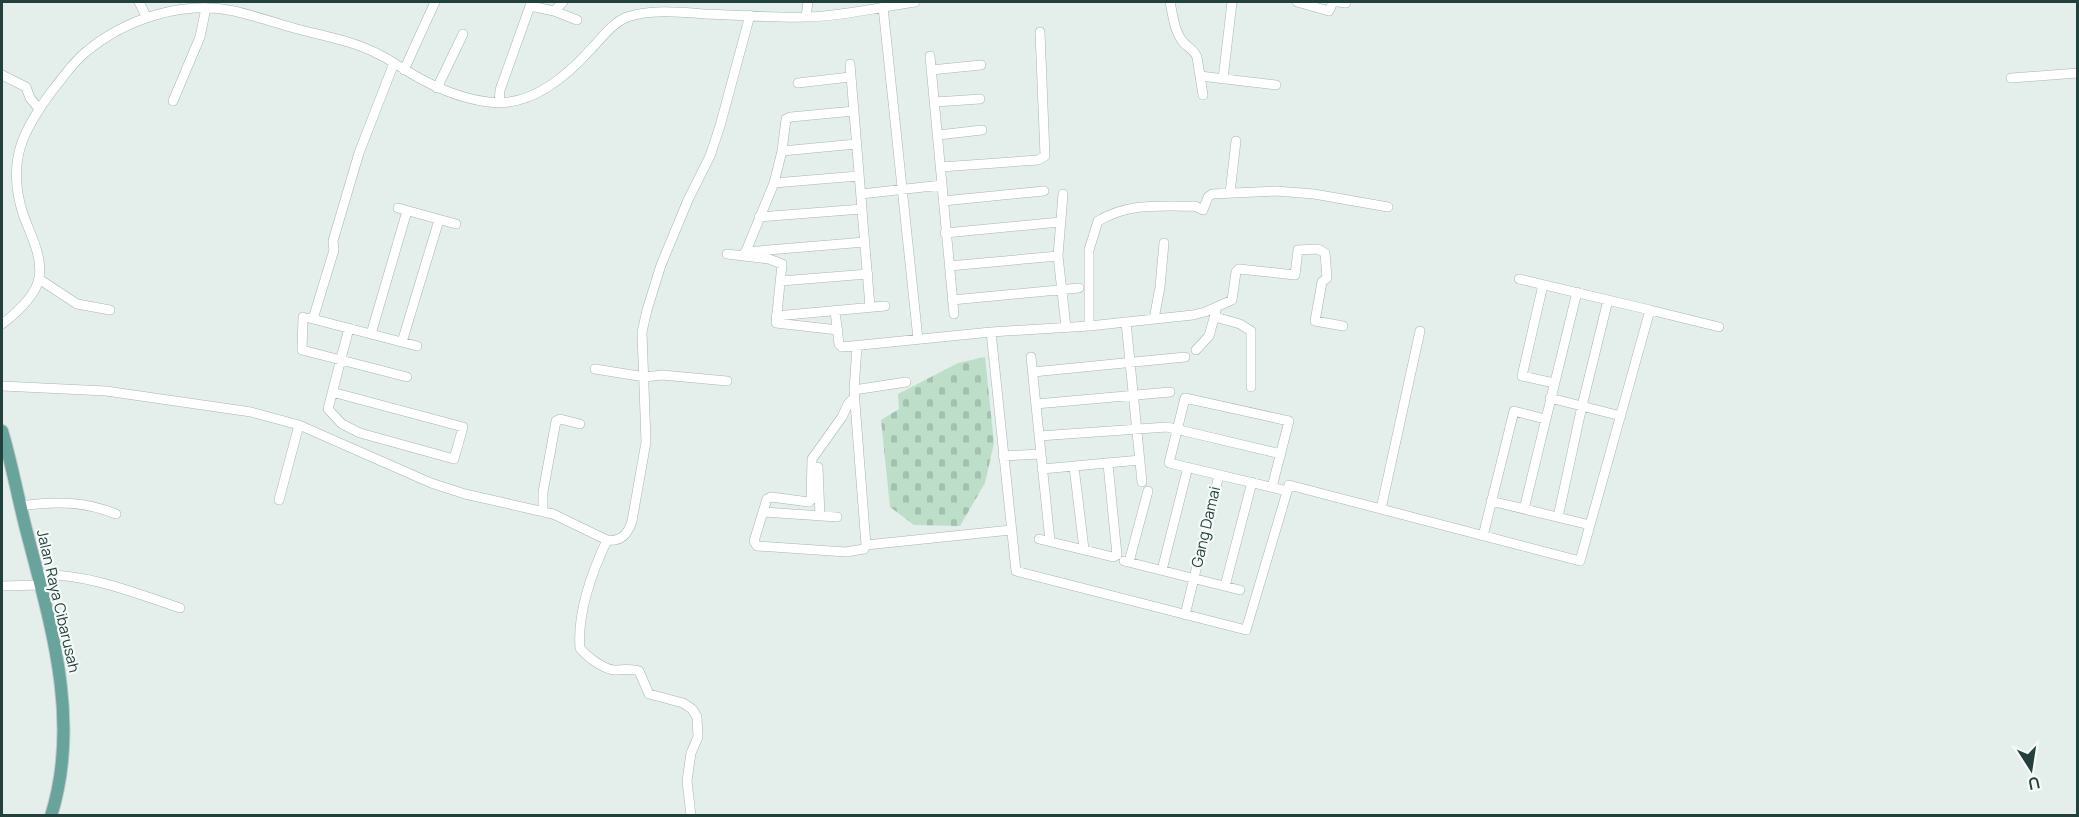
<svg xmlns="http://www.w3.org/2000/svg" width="2079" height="817" font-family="Manrope,sans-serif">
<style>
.cemetery{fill:url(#cemetery-stones)}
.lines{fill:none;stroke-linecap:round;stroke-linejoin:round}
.minor-casing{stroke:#a6b7b3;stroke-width:10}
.major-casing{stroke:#c1cac8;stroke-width:14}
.minor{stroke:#fff;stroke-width:9}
.major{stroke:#68a49c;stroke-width:12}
.labels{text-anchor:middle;stroke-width:4.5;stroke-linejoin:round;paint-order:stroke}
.street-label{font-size:15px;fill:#23413c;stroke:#f5faf8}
</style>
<defs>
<pattern id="cemetery-stones" width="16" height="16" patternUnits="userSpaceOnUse" patternTransform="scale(1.5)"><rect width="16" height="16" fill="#bddfca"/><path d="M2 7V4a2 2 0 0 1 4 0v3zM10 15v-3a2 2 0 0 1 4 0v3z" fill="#a2c1ae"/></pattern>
</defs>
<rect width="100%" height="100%" fill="#e4eeeb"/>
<path class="cemetery" d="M985,357L994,443L985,483L960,526L914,525L890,507L881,420L899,409L898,394L958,363Z"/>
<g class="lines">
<g class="minor-casing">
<path id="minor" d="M139,2L147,18
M1170,2C1173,15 1174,32 1184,43C1189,48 1194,50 1197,57L1203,95
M1297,2L1329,11L1333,2
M1338,2L1346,3V2
M883,7L918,339
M554,11L563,2
M806,17L808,2
M930,56L954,314
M850,64L870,307
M404,70L435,2
M931,70L981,65
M2,75L26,87L30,98L39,109
M1200,76L1276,85
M2011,78L2078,73
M1223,79L1232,2
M798,83L850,77
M437,88L463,34
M173,101L200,37L206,8
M935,102L980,99
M499,103L500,90L530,6L554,11L577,20
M938,135L982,130
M782,151L856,144
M941,167L1038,160L1045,156L1040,32
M774,183L858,176
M1230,193L1236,141
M861,194L942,185
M1063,194L1058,256L1066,327
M943,201L1044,191
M398,208L456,224
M759,217L862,209
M945,233L1060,222
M745,252L865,242
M727,254L769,259L782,264L776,323L838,330
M744,256L774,183L782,151L786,119L791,117L854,111
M949,266L1058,256
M39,279L77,304L110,310
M1519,279L1650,310
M781,281L868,274
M1543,285L1522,376L1554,383
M952,300L1079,288
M835,311L839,344L842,347L991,332L1089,326L1193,315L1205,312L1232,300L1236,272L1239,269L1295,275L1298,250L1318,249L1325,253L1327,278L1322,282L1315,321L1343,326
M776,316L885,306
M303,317L302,350L407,377
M1215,317L1240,324L1251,331V387
M309,318L417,346
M313,319L334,250L333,241L359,153L394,63
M1154,319L1160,287L1164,243
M1126,322L1142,482
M2,324C15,314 36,296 39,278C43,256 30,234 23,214C6,161 23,129 55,87C65,75 74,61 87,51C126,19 183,0 234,11C255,16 276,23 297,29C324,36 353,41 378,54C387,58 395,64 404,69C429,85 458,98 488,102C529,108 566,77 591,49C602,38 612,23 627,17C651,9 680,12 705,14C739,15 774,18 808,17C844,16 880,7 915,2
M1089,326V250L1098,221C1131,202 1158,207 1195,206L1203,210L1208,197L1212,194L1276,191L1314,194L1388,207
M991,332L1016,571L1246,630L1289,485L1580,561L1650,310L1719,327
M371,334L407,211
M402,342L439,220
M1196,350L1209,336L1216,311
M1031,357L1041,454
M595,369L645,377L662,375L727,381
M1033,372L1185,357
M2,386L106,391L251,412L299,425
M854,390L857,347
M332,392L463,427L454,459L360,433L342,424L328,409L349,328
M854,398L848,404L842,417L812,459L811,500L809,502L771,497L767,499L754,541L757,546L846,552L864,549L866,545L854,390L906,382
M1550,398L1621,416
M1036,404L1170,392
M1039,436L1167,427L1281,454
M1003,456L1041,454L1050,541
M818,467L820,516
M1074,467L1084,549
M1042,469L1140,460
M1272,487L1289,421L1185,398L1169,463L1287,491
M279,500L299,425L431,483L465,494L553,514L607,540C621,542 628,534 632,521L646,442L642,332L647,310L661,265L688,200L710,156L720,126L750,15
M1491,501L1590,525
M20,506C54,501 84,501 116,514
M1381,509L1420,331
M1524,509L1577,292
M543,512V492L556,421L560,419L580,424
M764,512L837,517
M1558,517L1582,406L1608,300
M1483,536L1514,411L1545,419
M1039,539L1113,557L1117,555L1108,464
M607,540C592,572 577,612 580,648C586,656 603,669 614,670C622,670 631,668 639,671L649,694L683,703L692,709L697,717L698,737L691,753L687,781L691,816
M866,545L1011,530
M1124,561L1240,590
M1129,562L1148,491
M1162,570L1188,467
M38,575C86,573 135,593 180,608
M2,586L41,585
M1225,586L1252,482
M1185,615L1219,475"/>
</g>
<g class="major-casing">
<path id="major" d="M2,431C12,464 18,499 27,533C51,625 81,721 51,816"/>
</g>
<use href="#minor" class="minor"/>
<use href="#major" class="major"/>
</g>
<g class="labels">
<g class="street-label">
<text transform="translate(1206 527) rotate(-77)" y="5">Gang Damai</text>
<text transform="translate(58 601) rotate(77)" y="5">Jalan Raya Cibarusah</text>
</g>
</g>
<rect width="2079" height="817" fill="none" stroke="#23413c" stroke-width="6"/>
<g transform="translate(2031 769) rotate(168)" stroke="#f5faf8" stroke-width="4.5" paint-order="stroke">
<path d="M0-4.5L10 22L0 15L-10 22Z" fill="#23413c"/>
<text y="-9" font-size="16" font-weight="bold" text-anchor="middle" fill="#23413c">U</text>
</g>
</svg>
